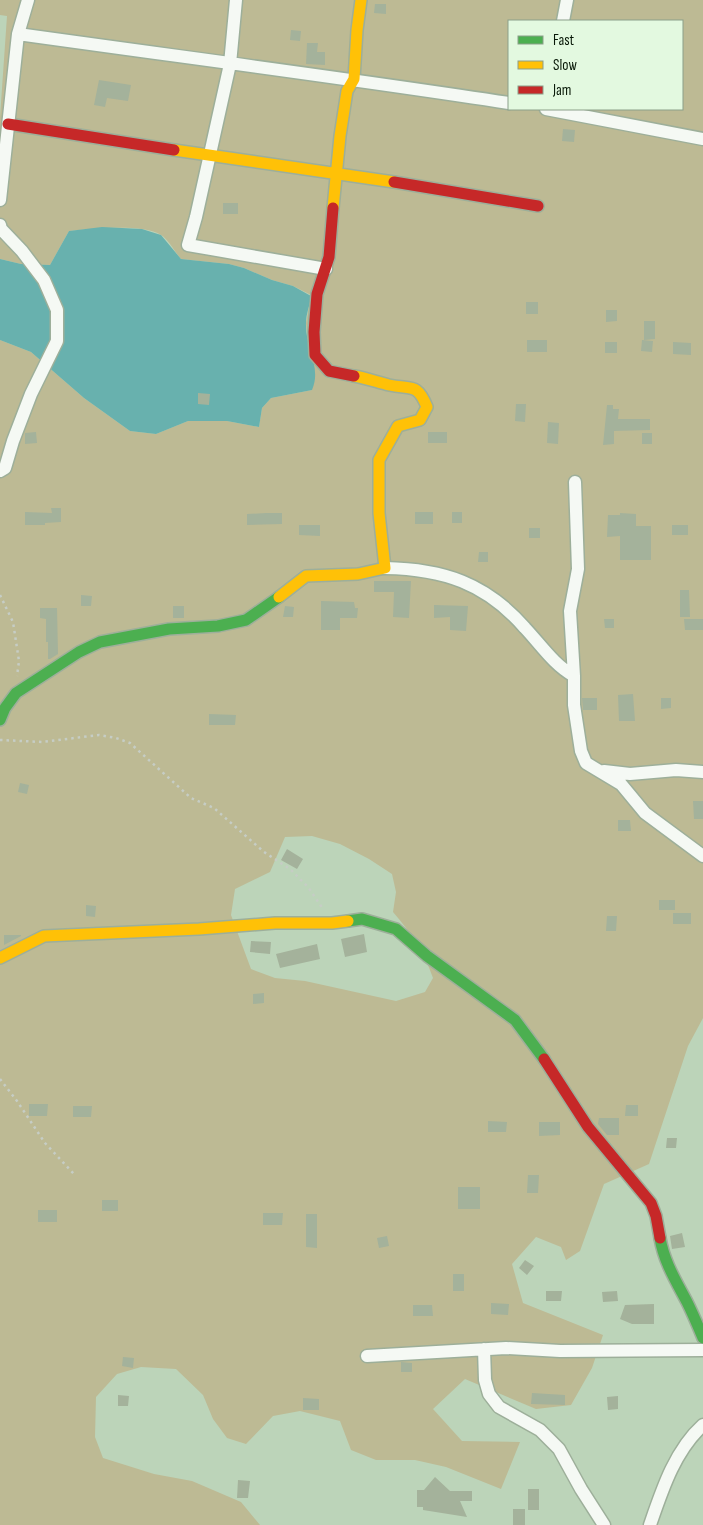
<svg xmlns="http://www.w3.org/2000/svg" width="703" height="1525" font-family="'Sofia Sans Condensed',sans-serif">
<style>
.green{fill:#bdba94;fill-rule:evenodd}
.water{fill:#68b1ae}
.building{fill:#a4b29b}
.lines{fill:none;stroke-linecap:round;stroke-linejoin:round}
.street-casing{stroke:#9daf9a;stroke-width:15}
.fast-casing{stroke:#9daf9a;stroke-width:14}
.slow-casing{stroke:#9daf9a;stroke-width:14}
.jam-casing{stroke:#9daf9a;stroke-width:14}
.path{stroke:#c6cdc5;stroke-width:2.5;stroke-dasharray:2.5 4;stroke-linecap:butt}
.street{stroke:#f5f9f4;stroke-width:12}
.fast{stroke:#4caf50;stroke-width:11}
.slow{stroke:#ffc107;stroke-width:11}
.jam{stroke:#c62828;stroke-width:11}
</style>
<rect width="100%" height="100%" fill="#bcd4b9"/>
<path class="green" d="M0,0H703V1018L688,1046L649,1164L604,1184L580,1251L566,1260L561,1247L536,1237L512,1264L523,1303L603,1335L592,1368L571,1405L536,1409L465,1379L433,1409L462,1441L520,1442L501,1489L446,1467L415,1460H376L351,1450L340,1421L300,1411L273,1416L246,1444L227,1438L213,1419L203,1395L176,1369L141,1367L117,1374L96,1397L95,1437L103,1458L154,1474L192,1481L241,1502L260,1525H0V340L31,352L84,398L130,431L156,434L188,421H227L259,427L262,408L271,398L312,390L306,323L311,295L293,286L272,280L244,268L229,264L181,259C175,252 168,239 161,235C143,223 90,229 69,231L50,265L21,264L0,259V117L7,16L0,15ZM509,21H682V109H509ZM312,836L340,844L369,859L392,874L396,892L393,912C411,933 424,952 433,978L425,992L396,1001L305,981L275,978L251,969L231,915L235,889L270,872L285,837Z"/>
<path class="water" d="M102,227L142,229L161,235L181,259L229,264L244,268L272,280L293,286L311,296C310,305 306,314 306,323C305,348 322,367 312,390L271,398L262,408L259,427L227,421H188L156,434L130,431L84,398L31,352L0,340V259L21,264L50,265L69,231Z"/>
<path class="building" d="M375,4H386V14L374,13Z
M291,30L301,31L300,41L290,40Z
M307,43H318L317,52H325V65L306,64Z
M99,80L131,85L128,101L107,98L105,107L94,105Z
M563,129L575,130L574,142L562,141Z
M223,203H238V214H223Z
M526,302H538V314H526Z
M606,310H617V321L606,322Z
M644,321H655V339L644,340Z
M527,340H547V352H527Z
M642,340L653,341L652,352L641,351Z
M605,342H617V353H605Z
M673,342L691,343V355L673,354Z
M198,393L210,394L209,405L198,404Z
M516,404H526L525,422L515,421Z
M607,405H613V409H619L618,419H650V430L614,431V444L603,445Z
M548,422L559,423L558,444L547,443Z
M36,432L37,443L25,444V433Z
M428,432H447V443H428Z
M642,433H652V444H642Z
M51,508H61V522L45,523V525H25V512L52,513Z
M415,512H433V524H415Z
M452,512H462V523H452Z
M266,513H282V524L247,525V514Z
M620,513L636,514V526H651V560H620V536L607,537L608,515H620Z
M299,525H320V536L299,535Z
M672,525H688V535H672Z
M529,528H540V538H529Z
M479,552H488V562H478Z
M374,581H411L409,618L393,617L394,592H374Z
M680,590H689L690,617H680Z
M81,595L92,596L91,606H81Z
M321,601L354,602L355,608H358L357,618H340V630H321Z
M434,605L468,606L466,631L450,630V617L434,618Z
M173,606H184V618H173Z
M285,606L294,607L293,617H283Z
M40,608H57L58,654L50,659H48V642H46V619L40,618Z
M604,619H614V628H605Z
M684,619H703V630H685Z
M633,694L635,721H619L618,695Z
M582,698H597V710H583Z
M661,698H671V708L661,709Z
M209,714L236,715L235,725H209Z
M20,783L29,785L27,794L18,792Z
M693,801H703V819H694Z
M618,820H630L631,831H618Z
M287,849L303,859L297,869L281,860Z
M659,900H675V910H659Z
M86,905L96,906L95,917L86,916Z
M673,913H691V924H673Z
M607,916H617L616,931H606Z
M364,934L367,952L345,957L341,939Z
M4,935H21V936L4,945Z
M251,941L271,942L270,954L250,952Z
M317,944L320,959L280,968L276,954Z
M264,993V1003L253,1004V994Z
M29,1104H48L47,1116H29Z
M626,1105H638V1116H625Z
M73,1106H92L91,1117H73Z
M599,1118H619V1135H607L598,1124Z
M488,1121L507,1122L506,1132H488Z
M539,1122H560V1135L539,1136Z
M667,1138H677L676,1148H666Z
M528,1175H539L538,1193H527Z
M458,1187H480V1209H458Z
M102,1200H118V1211H102Z
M38,1210H57V1222H38Z
M263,1213H283L282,1225H263Z
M306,1214H317V1248L306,1247Z
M682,1233L685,1247L672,1249L670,1236Z
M387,1236L389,1246L379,1248L377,1238Z
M525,1260L534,1266L527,1275L519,1268Z
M453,1274H464V1291H453Z
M546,1291H562L561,1301H546Z
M617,1291L618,1301L603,1302L602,1292Z
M491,1303L509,1304L508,1315L491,1314Z
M654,1304V1324H632L620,1319L625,1305Z
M413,1305H432L433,1316H413Z
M123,1357L134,1358L133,1368L122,1366Z
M401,1362L412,1363V1372H401Z
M532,1393L565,1395V1405L531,1404Z
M118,1395L129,1396L128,1406H118Z
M618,1396V1409L608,1410L607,1397Z
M303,1398L319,1399V1410H303Z
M435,1477L450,1491H472V1501H460L467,1517L423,1510V1507H417V1490H424Z
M238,1480L250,1481L248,1498H237Z
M528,1489H539V1510H528Z
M513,1509H525V1525H513Z"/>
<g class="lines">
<g class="street-casing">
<path id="street" d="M236,0L230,64L196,217L188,245L326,269
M563,21L567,0
M18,34C182,57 346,78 509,103
M546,109L703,139
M0,200L18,34L28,0
M0,225L1,229L22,251L44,280L57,310V341L31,394L13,441L5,468L0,471
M575,482L578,569L570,611L574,676V705L581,751L586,763L621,784L645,813L703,856
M385,568C443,569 486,583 525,628C541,645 554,665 574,676
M604,771L630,774L676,770L703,772
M484,1349L485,1380L489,1394L499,1407L540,1430L559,1449L581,1489L604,1525
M367,1356L506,1348L560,1351L703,1350
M650,1525C662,1490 675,1450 703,1425"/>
</g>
<g class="fast-casing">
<path id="fast" d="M0,720L5,708L16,693L79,652L100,642L169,629L218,626L246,620L279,597
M348,921L362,919L396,929L427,956L515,1020L544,1059
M660,1238C664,1262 676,1281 687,1302C693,1314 698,1326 703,1338"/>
</g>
<g class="slow-casing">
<path id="slow" d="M174,150L394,182
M333,208L340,136L347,91L354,79L357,30L361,0
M279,597L306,576L358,574L385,568L379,513V460L398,426L420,420L427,407C417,382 411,390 389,385C377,382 366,378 354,376
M0,958L44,936L199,929L275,923H332L348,921"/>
</g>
<g class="jam-casing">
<path id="jam" d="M8,124L174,150
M394,182L538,206
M333,208L329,257L317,294L314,332L315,355L329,371L354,376
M544,1059L588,1127L651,1203L656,1216L660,1238"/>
</g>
<path class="path" d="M0,595L13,622L19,661L17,676
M0,740L42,742L99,735L116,738L130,743L191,798L214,808L264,852L290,869L308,887L323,909
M0,1079L17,1101L45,1143L74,1174"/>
<use href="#street" class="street"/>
<use href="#fast" class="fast"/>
<use href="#slow" class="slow"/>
<use href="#jam" class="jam"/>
</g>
<rect x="508" y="20" width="175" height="90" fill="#e3f9e0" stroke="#8b9f89"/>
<rect x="518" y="36" width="25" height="8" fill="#4caf50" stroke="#8b9f89"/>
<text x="553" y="45" font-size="15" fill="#081807">Fast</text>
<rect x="518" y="61" width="25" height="8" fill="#ffc107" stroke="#8b9f89"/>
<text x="553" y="70" font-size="15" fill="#081807">Slow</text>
<rect x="518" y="86" width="25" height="8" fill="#c62828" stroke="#8b9f89"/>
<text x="553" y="95" font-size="15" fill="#081807">Jam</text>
</svg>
